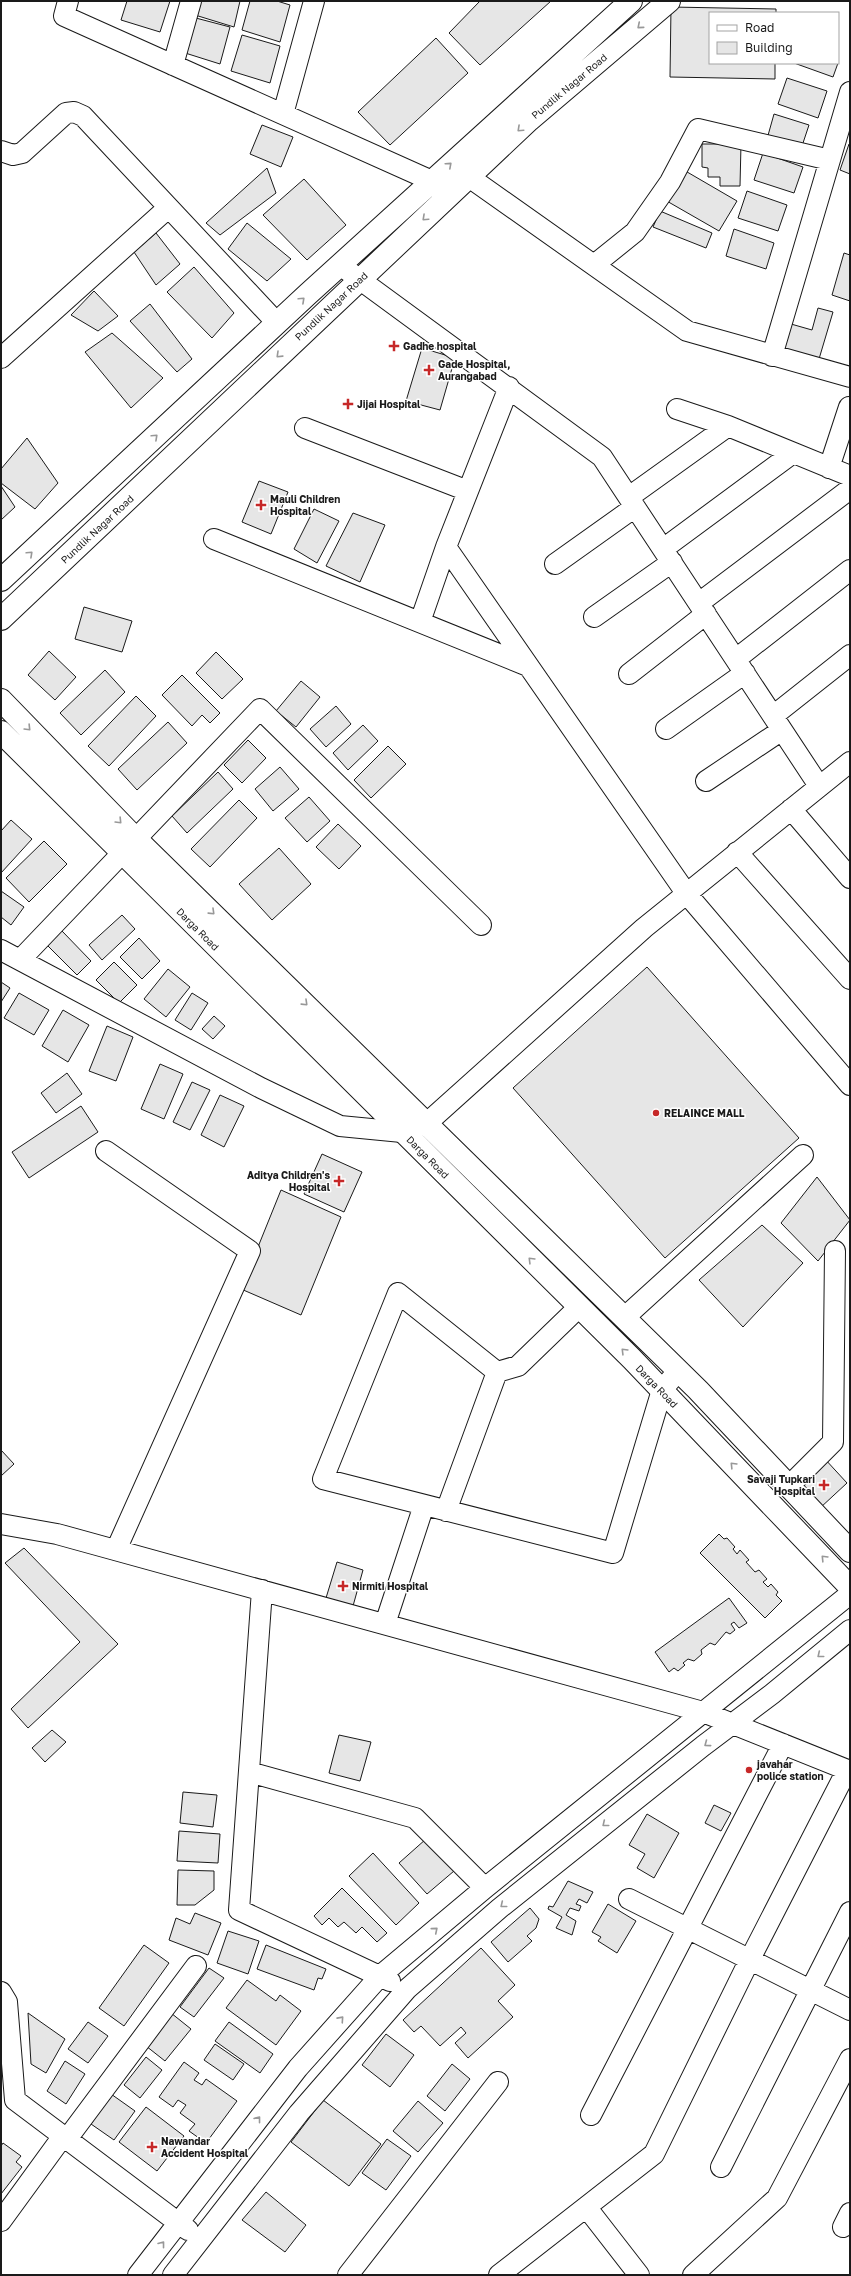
<svg xmlns="http://www.w3.org/2000/svg" width="851" height="2276" font-family="'Golos Text',sans-serif">
<style>
.building{fill:#e6e6e6;stroke:#1a1a1a}
.lines{fill:none;stroke-linecap:round;stroke-linejoin:round}
.minor-casing{stroke:#1a1a1a;stroke-width:22}
.major-casing{stroke:#1a1a1a;stroke-width:24}
.minor{stroke:#fff;stroke-width:20}
.major{stroke:#fff;stroke-width:22}
.oneway{stroke:#989898}
.poi-dot{fill:#c62828;stroke:#fff;stroke-width:1.5}
.labels{text-anchor:middle;stroke-width:3;stroke-linejoin:round;paint-order:stroke}
.street-label{font-size:10px;fill:#1a1a1a;stroke:#fff}
.poi-label{font-size:10px;font-weight:bold;fill:#1a1a1a;stroke:#fff;text-anchor:start}
</style>
<rect width="100%" height="100%" fill="#fff"/>
<path class="building" d="M127,1H170L160,32L121,20Z
M199,1H240L234,27L195,15Z
M250,1H277L290,5L280,42L242,30Z
M480,1H551L480,65L449,33Z
M671,7L776,9V13H710V63H775V79L670,77Z
M192,17L230,27L220,64L182,52Z
M242,35L280,46L270,83L231,71Z
M436,38L468,73L390,145L358,112Z
M794,63H838L833,77Z
M787,78L827,91L818,118L778,104Z
M774,114L809,125L801,149L767,139Z
M262,125L293,137L281,167L250,154Z
M702,144H741L740,186H720V177H708V168L702,167Z
M849,144H850V174L840,170Z
M763,153L803,167L794,193L754,180Z
M267,168L276,193L220,235L206,223Z
M682,169L737,201L719,231L665,200Z
M304,179L346,225L307,260L263,215Z
M747,191L787,205L778,231L738,218Z
M660,211L712,233L706,248L653,227Z
M247,223L291,259L267,281L228,249Z
M734,229L774,243L766,269L726,256Z
M156,233L180,264L156,285L134,252Z
M844,253L850,255V301L832,295Z
M194,267L234,313L212,338L167,292Z
M94,291L118,316L98,331L71,315Z
M150,304L192,359L177,372L130,321Z
M818,308L833,312L819,359L784,350L791,324L812,330Z
M112,333L163,378L131,408L85,352Z
M422,348L455,358L440,410L406,401Z
M27,438L58,483L35,509L1,483V469Z
M259,481L288,492L271,534L242,522Z
M1,486L15,507L1,520Z
M314,509L339,521L317,563L294,549Z
M353,513L385,525L360,582L326,566Z
M84,607L132,621L122,652L75,639Z
M49,651L76,677L55,700L28,675Z
M216,652L243,679L222,699L196,673Z
M105,670L125,692L81,735L60,713Z
M182,675L220,713L210,723L202,715L192,726L162,695Z
M301,681L320,697L296,727L276,711Z
M136,696L156,716L109,766L88,746Z
M336,706L351,724L326,747L310,729Z
M168,722L187,743L137,790L118,769Z
M363,725L378,741L348,770L333,753Z
M248,740L266,758L242,783L224,765Z
M388,746L406,764L371,798L354,780Z
M280,767L299,789L273,811L255,789Z
M218,772L233,789L187,833L172,816Z
M309,797L330,821L307,842L285,818Z
M239,800L257,818L210,867L191,849Z
M11,820L32,839L1,873V831Z
M338,824L361,846L339,869L316,847Z
M44,841L67,864L29,902L6,878Z
M279,848L311,884L272,920L239,884Z
M1,891L24,907L11,925L1,917Z
M122,915L135,929L102,960L89,945Z
M62,931L91,961L77,975L47,945Z
M139,938L160,961L142,979L120,957Z
M114,962L137,985L119,1003L96,980Z
M647,967L799,1138L665,1258L513,1088Z
M168,969L190,987L166,1017L144,999Z
M1,982L10,988L1,1002Z
M19,993L49,1010L34,1035L4,1018Z
M192,993L208,1003L191,1030L175,1020Z
M63,1010L89,1025L68,1062L42,1046Z
M214,1016L225,1026L213,1039L202,1029Z
M107,1026L133,1037L116,1081L89,1071Z
M160,1064L183,1074L164,1119L141,1109Z
M67,1073L82,1094L56,1113L41,1093Z
M192,1082L210,1090L190,1130L173,1122Z
M220,1095L244,1106L224,1147L201,1135Z
M81,1106L98,1132L29,1178L12,1152Z
M322,1154L362,1172L344,1212L304,1194Z
M817,1177L850,1220L818,1261L781,1223Z
M281,1190L341,1217L301,1315L241,1289Z
M762,1225L803,1263L743,1327L699,1280Z
M1,1450L14,1464L1,1476Z
M824,1458L847,1483L820,1508L798,1483Z
M719,1534L724,1539L727,1538L735,1547L733,1549L737,1554L740,1550L749,1560L746,1562L755,1572L759,1570L767,1579L763,1582L768,1587L771,1584L778,1592L776,1595L782,1601L765,1618L700,1553Z
M24,1548L118,1644L28,1728L11,1709L80,1642L5,1563Z
M337,1562L363,1570L353,1606L326,1598Z
M729,1598L747,1623L739,1628L734,1622L731,1624L735,1630L730,1634L726,1632L715,1645L710,1643L701,1650L702,1654L694,1661L688,1659L683,1663L685,1665L678,1671L674,1668L669,1672L655,1652Z
M52,1730L66,1742L45,1762L32,1748Z
M339,1735L371,1742L360,1781L329,1773Z
M183,1792L217,1795L213,1827L180,1823Z
M714,1805L731,1813L721,1831L705,1823Z
M647,1814L679,1833L654,1878L637,1868L645,1854L629,1845Z
M179,1831L220,1834L218,1863L177,1861Z
M426,1839L454,1871L427,1894L399,1863Z
M373,1853L419,1903L396,1925L349,1876Z
M178,1870L214,1871V1890L195,1905H177Z
M568,1881L593,1892L587,1903L579,1899L576,1904L581,1906L579,1911L570,1908L566,1915L576,1921L572,1935L556,1928L562,1917L548,1909L549,1906L553,1907Z
M342,1888L387,1933L377,1942L362,1927L356,1933L344,1922L338,1927L329,1918L322,1925L314,1916Z
M608,1904L636,1921L617,1953L598,1941L601,1937L592,1932Z
M530,1908L539,1919L536,1928L527,1936L532,1941L508,1962L491,1942Z
M195,1913L221,1923L208,1955L169,1940L176,1918L190,1924Z
M228,1931L259,1941L248,1974L217,1963Z
M144,1945L169,1963L124,2026L99,2008Z
M266,1945L326,1969L322,1979L318,1978L314,1990L257,1969Z
M481,1948L515,1985L498,2001L513,2017L468,2058L455,2043L466,2033L461,2027L440,2046L421,2026L414,2032L403,2020Z
M209,1968L224,1978L194,2017L180,2007Z
M247,1980L276,2001L280,1995L301,2011L276,2045L226,2008Z
M28,2013L65,2039L46,2073L31,2064Z
M171,2013L191,2029L165,2061L146,2046Z
M88,2022L108,2036L88,2063L68,2049Z
M229,2022L273,2054L260,2073L215,2041Z
M386,2034L414,2055L390,2087L362,2065Z
M215,2044L244,2064L233,2080L204,2060Z
M146,2057L162,2070L140,2098L124,2085Z
M65,2061L85,2074L66,2104L47,2091Z
M184,2062L199,2073L194,2080L202,2085L206,2079L237,2101L206,2143L189,2131L195,2124L180,2113L186,2105L178,2100L173,2107L159,2097Z
M452,2064L470,2079L445,2111L427,2096Z
M111,2094L135,2111L114,2140L91,2124Z
M323,2100L381,2144L349,2186L291,2142Z
M418,2101L443,2123L418,2152L393,2131Z
M146,2107L184,2136L157,2171L119,2142Z
M387,2139L411,2156L386,2190L362,2173Z
M3,2143L21,2156L16,2162L22,2167L1,2194V2146Z
M266,2192L306,2225L285,2252L242,2220Z"/>
<g class="lines">
<g class="minor-casing">
<path id="minor" d="M68,1L64,16L432,181L441,192
M173,65L191,1
M283,114L314,1
M1,151L13,155L22,153L66,113L74,112L83,116L277,323
M469,177L687,331L850,377
M340,265L602,457L819,786
M594,265L635,232L670,182L698,129L830,160
M772,356L850,92
M1,358L168,208
M677,409L728,426L850,476
M305,428L468,491
M829,468L849,407
M629,497L728,426
M214,539L528,666
M446,547L686,893L850,1085
M663,549L793,453
M555,564L635,507
M699,603L850,489
M594,617L672,562
M420,622L446,547L509,387
M736,659L850,570
M629,674L706,614
M773,716L850,655
M666,729L745,673
M706,781L782,730
M791,809L850,878
M737,852L850,979
M1,950L261,1088L340,1126L402,1132L427,1123L644,928L850,762
M20,960L260,709L481,925
M106,1151L250,1251L116,1550
M625,1317L803,1155
M497,1372L518,1366L579,1307
M789,1486L833,1442L835,1251
M446,1511L497,1372L398,1293L323,1479L613,1553L662,1390L678,1371
M1,1524L57,1534L703,1712L850,1771
M262,1590L239,1910L390,1981
M385,1624L424,1505
M249,1772L415,1818L485,1888
M629,1899L850,2010
M1,1992L7,2002L15,2100L188,2230
M591,2115L783,1744
M67,2139L196,1966
M721,2167L850,1912
M587,2208L639,2275
M1,2221L63,2136
M843,2227L850,2213
M138,2275L298,2068L380,1976L485,1888L850,1594
M173,2275L299,2113L407,1989L500,1908L703,1746L772,1694L850,1630
M348,2275L498,2082
M499,2275L654,2154L750,1959L847,1770
M693,2275L777,2198L850,2059"/>
</g>
<g class="major-casing">
<path id="major" d="M1,580L308,294L631,1
M1,619L529,120L669,1
M1,700L129,832L698,1390L850,1551
M1,732L632,1359L850,1587"/>
</g>
<use href="#minor" class="minor"/>
<use href="#major" class="major"/>
</g>
<defs><path id="oneway-chevron" d="M-2-3.5L2.5 0L-2 3.5" fill="none" stroke-width="1.6" stroke-linecap="round" stroke-linejoin="round"/></defs>
<g class="oneway">
<use href="#oneway-chevron" transform="translate(640 26) rotate(140)"/>
<use href="#oneway-chevron" transform="translate(520 129) rotate(137)"/>
<use href="#oneway-chevron" transform="translate(449 165) rotate(-42)"/>
<use href="#oneway-chevron" transform="translate(425 218) rotate(137)"/>
<use href="#oneway-chevron" transform="translate(302 300) rotate(-43)"/>
<use href="#oneway-chevron" transform="translate(279 355) rotate(136)"/>
<use href="#oneway-chevron" transform="translate(155 437) rotate(-43)"/>
<use href="#oneway-chevron" transform="translate(30 554) rotate(-43)"/>
<use href="#oneway-chevron" transform="translate(28 728) rotate(46)"/>
<use href="#oneway-chevron" transform="translate(119 821) rotate(46)"/>
<use href="#oneway-chevron" transform="translate(212 912) rotate(44)"/>
<use href="#oneway-chevron" transform="translate(305 1003) rotate(44)"/>
<use href="#oneway-chevron" transform="translate(531 1260) rotate(-135)"/>
<use href="#oneway-chevron" transform="translate(624 1351) rotate(-135)"/>
<use href="#oneway-chevron" transform="translate(733 1465) rotate(-134)"/>
<use href="#oneway-chevron" transform="translate(824 1558) rotate(-134)"/>
<use href="#oneway-chevron" transform="translate(820 1655) rotate(141)"/>
<use href="#oneway-chevron" transform="translate(707 1744) rotate(143)"/>
<use href="#oneway-chevron" transform="translate(605 1824) rotate(141)"/>
<use href="#oneway-chevron" transform="translate(503 1905) rotate(141)"/>
<use href="#oneway-chevron" transform="translate(435 1930) rotate(-40)"/>
<use href="#oneway-chevron" transform="translate(341 2019) rotate(-48)"/>
<use href="#oneway-chevron" transform="translate(258 2119) rotate(-52)"/>
<use href="#oneway-chevron" transform="translate(162 2244) rotate(-52)"/>
</g>
<g class="poi-dot">
<path d="M392 340h4v4h4v4h-4v4h-4v-4h-4v-4h4z"/>
<path d="M427 364h4v4h4v4h-4v4h-4v-4h-4v-4h4z"/>
<path d="M346 398h4v4h4v4h-4v4h-4v-4h-4v-4h4z"/>
<path d="M259 499h4v4h4v4h-4v4h-4v-4h-4v-4h4z"/>
<circle cx="656" cy="1113" r="4"/>
<path d="M337 1175h4v4h4v4h-4v4h-4v-4h-4v-4h4z"/>
<path d="M822 1479h4v4h4v4h-4v4h-4v-4h-4v-4h4z"/>
<path d="M341 1580h4v4h4v4h-4v4h-4v-4h-4v-4h4z"/>
<circle cx="749" cy="1770" r="4"/>
<path d="M150 2141h4v4h4v4h-4v4h-4v-4h-4v-4h4z"/>
</g>
<g class="labels">
<g class="street-label">
<text transform="translate(569 86) rotate(-40)" y="4">Pundlik Nagar Road</text>
<text transform="translate(331 306) rotate(-43)" y="4">Pundlik Nagar Road</text>
<text transform="translate(97 529) rotate(-43)" y="4">Pundlik Nagar Road</text>
<text transform="translate(198 929) rotate(45)" y="4">Darga Road</text>
<text transform="translate(428 1157) rotate(45)" y="4">Darga Road</text>
<text transform="translate(657 1386) rotate(46)" y="4">Darga Road</text>
</g>
<g class="poi-label">
<text x="403" y="350">Gadhe hospital</text>
<text x="438" y="368">Gade Hospital,<tspan x="438" dy="12">Aurangabad</tspan></text>
<text x="357" y="408">Jijai Hospital</text>
<text x="270" y="503">Mauli Children<tspan x="270" dy="12">Hospital</tspan></text>
<text x="664" y="1117">RELAINCE MALL</text>
<text x="330" y="1179" text-anchor="end">Aditya Children's<tspan x="330" dy="12">Hospital</tspan></text>
<text x="815" y="1483" text-anchor="end">Savaji Tupkari<tspan x="815" dy="12">Hospital</tspan></text>
<text x="352" y="1590">Nirmiti Hospital</text>
<text x="757" y="1768">javahar<tspan x="757" dy="12">police station</tspan></text>
<text x="161" y="2145">Nawandar<tspan x="161" dy="12">Accident Hospital</tspan></text>
</g>
</g>
<rect width="851" height="2276" fill="none" stroke="#1a1a1a" stroke-width="4"/>
<rect x="709" y="12" width="130" height="52" fill="#ffffff" stroke="#a3a3a3"/>
<rect x="717" y="25" width="20" height="6" fill="#ffffff" stroke="#a3a3a3"/>
<text x="745" y="32" font-size="12" fill="#1a1a1a">Road</text>
<rect x="717" y="42" width="20" height="12" fill="#e6e6e6" stroke="#a3a3a3"/>
<text x="745" y="52" font-size="12" fill="#1a1a1a">Building</text>
</svg>
